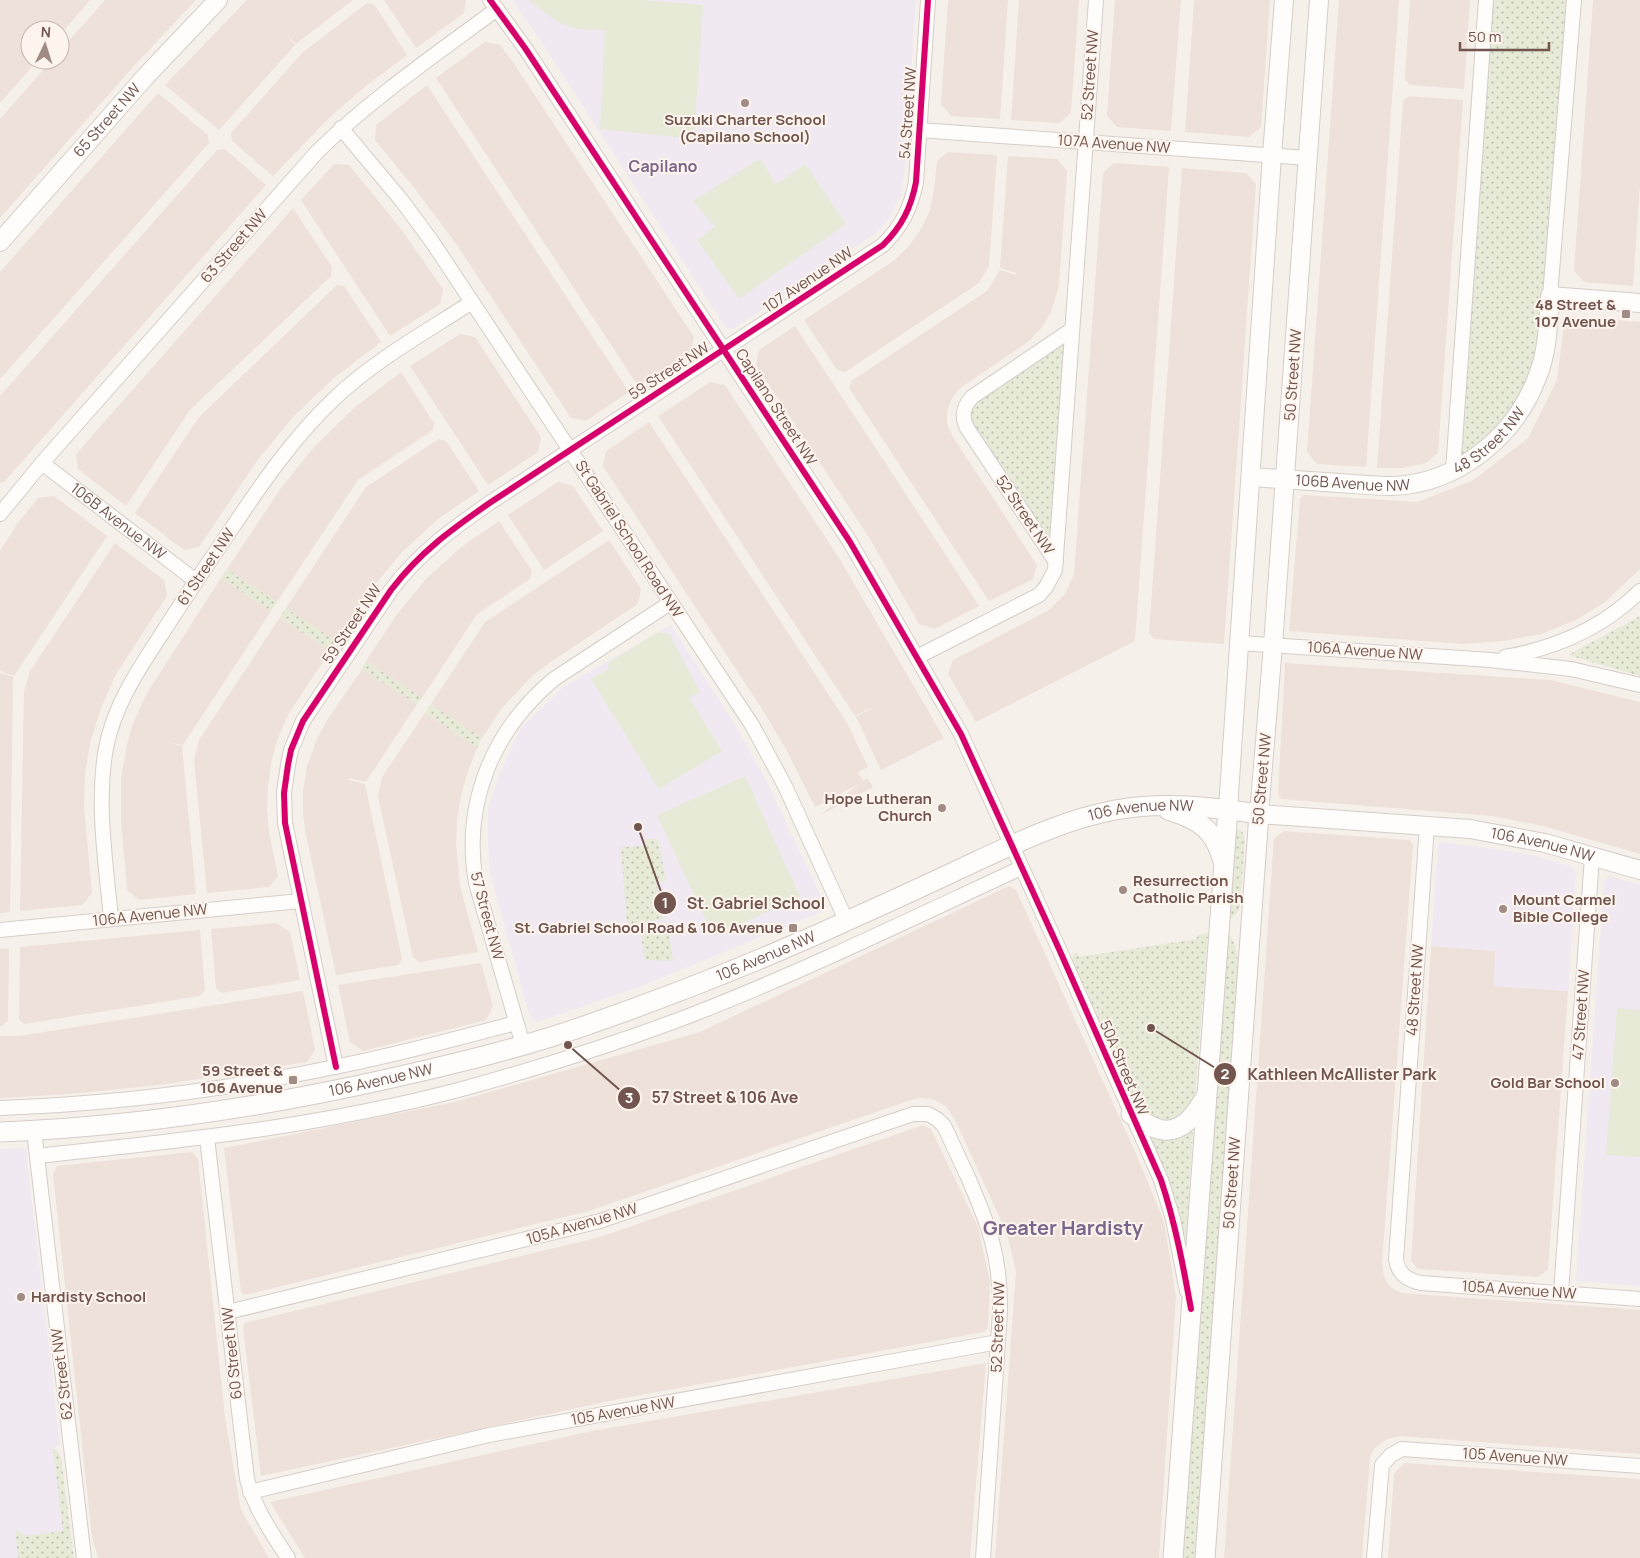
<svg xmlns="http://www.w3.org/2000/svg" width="1640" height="1558" font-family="Manrope,sans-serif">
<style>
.residential{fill:#eee1d9}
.education{fill:#f0e9f1}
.green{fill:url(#green-dots)}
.pitch{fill:#e6ead7}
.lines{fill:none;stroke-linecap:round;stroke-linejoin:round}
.minor-casing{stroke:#d5cdc9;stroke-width:16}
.tertiary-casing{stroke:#d5cdc9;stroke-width:20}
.secondary-casing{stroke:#d5cbc8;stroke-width:21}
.minor{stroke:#fefdfc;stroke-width:14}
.tertiary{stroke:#fefdfc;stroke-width:18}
.secondary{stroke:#fefdfc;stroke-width:19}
.cycleway-casing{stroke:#fdf4ed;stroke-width:9}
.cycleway{stroke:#d6006c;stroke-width:6}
.poi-dot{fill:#a08b85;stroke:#fdf4ed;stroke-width:2}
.labels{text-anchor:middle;stroke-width:4;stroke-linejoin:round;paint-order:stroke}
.street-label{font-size:15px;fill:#71554e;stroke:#fdf4ed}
.poi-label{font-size:15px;font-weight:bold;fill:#71554e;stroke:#fdf4ed;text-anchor:end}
.neighbourhood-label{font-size:16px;font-weight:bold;fill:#7a668c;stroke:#fdf4ed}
.district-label{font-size:20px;font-weight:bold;fill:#7a668c;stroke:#fdf4ed}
.leader{fill:none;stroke:#71554e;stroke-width:2}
.callout-dot{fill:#71554e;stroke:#fdf4ed;stroke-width:2}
.mark-label{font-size:15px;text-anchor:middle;font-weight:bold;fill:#fff}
.callout-label{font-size:16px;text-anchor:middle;font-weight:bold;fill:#71554e;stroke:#fdf4ed;stroke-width:4;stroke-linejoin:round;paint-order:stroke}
</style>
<defs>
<pattern id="green-dots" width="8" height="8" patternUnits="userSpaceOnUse" patternTransform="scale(1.25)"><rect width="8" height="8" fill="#e6ead7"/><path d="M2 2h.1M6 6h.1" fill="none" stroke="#bfc0b1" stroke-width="1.8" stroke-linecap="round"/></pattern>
</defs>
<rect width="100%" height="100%" fill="#f6f0eb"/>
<path class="residential" d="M0,0H90L60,35V30H30V60H38L0,103Z
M105,0H196L133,67L0,218V119L52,60H60V51Z
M247,0H353L296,44L285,32L295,45L219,130L165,85Z
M384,0H466L464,13L416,48Z
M948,0H1008L1000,119L951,116L941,104Z
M1019,0H1079L1071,113L1059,123L1011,120Z
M1115,0H1181L1171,131L1117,127L1107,116Z
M1194,0H1270L1261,127L1249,137L1185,132Z
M1339,0H1399L1366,467L1317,464L1307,452Z
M1410,0H1470L1464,89L1410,85L1405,79Z
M1593,0H1640V185L1633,286L1584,282L1574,271Z
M367,3L374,4L407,55L367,85L329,118L273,176L232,141L231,133L302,53Z
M485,42L500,45L513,62L694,337L691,352L638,386L436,78Z
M427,85L629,392L586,421L571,418L457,245L415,189L375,140L376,125Z
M158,93L208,135L209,143L0,379V272Z
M1409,96L1463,100L1438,453L1426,463L1402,468H1377L1403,101Z
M225,149L266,185L4,482L0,483V396L217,150Z
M948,152L997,155L989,266L979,283L845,372L837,370L804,320L892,262L908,247L923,226L930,210L934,190L937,161Z
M1008,156L1057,159L1067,171L1059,286L1051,312L1042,327L1028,342L959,389L951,400L947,411V424L953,437L1037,565L1033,579L989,601L849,388L851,381L987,291L1000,270L1015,275L1016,273L1000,268Z
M1114,163L1169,167L1135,641L976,722L948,674L953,660L1049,610L1065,594L1074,574L1103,173Z
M334,164L349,165L398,225L443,289L440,304L390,336L301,200Z
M1182,168L1246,173L1256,184L1224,644L1154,639L1149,633Z
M293,208L332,267L331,276L190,410L126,506L78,469L76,454Z
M337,285L344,286L381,342L335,377L293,417L257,461L199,547L184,550L135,513L199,417Z
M1565,316L1640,322V569L1605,602L1576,620L1541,634L1503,641L1463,644L1289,631L1300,499L1304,495L1417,502L1472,481L1528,438L1557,380Z
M795,326L898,482L979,606L935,629L919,624L870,539L756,365L759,350Z
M460,334L475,337L541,437L538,452L488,485L410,366Z
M401,372L434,423L433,430L358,480L277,602L227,569L281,488L314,447L354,408Z
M710,382L725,385L839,558L944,738L881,770L856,717L870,709V708L855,716L658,416Z
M649,422L846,721L868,767L858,772L863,781L867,778L873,787L819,816L859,784L815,807L786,749L762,709L603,466L606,451Z
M439,439L446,441L479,491L438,519L401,553L370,591L336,641L286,608L366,487Z
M558,482L573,486L603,531L544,570L508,515Z
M54,496L107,536L14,676L0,671V551L18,523L38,498Z
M499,521L532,571L530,579L477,614L422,698L366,661L398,613L426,579L460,548Z
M609,540L641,589L638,604L555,659L533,675L502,708L482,738L431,704L485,622Z
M115,543L164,580L167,596L116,674L101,708L91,740L85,772L84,806L92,893L82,905L20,911L24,691L30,671Z
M221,578L271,611L183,745L167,742L182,746L196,894L139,900L127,890L121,821V778L127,744L133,723L147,693Z
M280,617L330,651L288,715L277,741L272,759L268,786L267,809L269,832L278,876L269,887L207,893L194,760L199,740Z
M1285,663L1550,680L1640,702V854L1543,826L1492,816L1281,799L1278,795Z
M362,669L417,704L366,782L350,778L349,780L365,784L402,959L398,965L336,975L306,835L303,814V791L307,766L317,739L326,722Z
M0,673L13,677L10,912L0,913Z
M425,713L477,748L468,771L461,795L457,819L456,844L460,886L478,952L419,962L413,957L378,797L382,777Z
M1284,831L1410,840L1413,845L1382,1263L1383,1272L1386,1281L1392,1288L1401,1293L1640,1310V1454L1400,1436L1387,1439L1374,1449L1370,1457L1362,1558H1224L1274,838Z
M1009,886L1016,890L1138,1158L1164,1222L1176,1296L1159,1558H995L1016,1271L1007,1234L956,1122L946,1106L932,1099L921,1098L911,1100L589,1211L245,1295L241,1292L224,1148L455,1102L700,1032Z
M277,923L290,932L300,980L222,993L216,988L211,929Z
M200,930L205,990L200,996L24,1024L19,1019L20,947Z
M1431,946L1496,951L1494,986L1568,991L1548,1270L1538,1277L1418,1269L1411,1261Z
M9,948L8,1021L2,1026H0V949Z
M481,963L493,1006L486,1020L363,1051L350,1042L338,985Z
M303,991L315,1050L307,1062L160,1085L70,1094L0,1098V1036H19Z
M923,1125L931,1129L978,1227L990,1282L988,1328L984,1332L619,1399L261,1476L243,1328L245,1323L600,1237Z
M192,1152L198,1159L225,1418L241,1510L269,1558H98L92,1537L53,1174L57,1166Z
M986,1363L970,1558H305L270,1502L592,1431Z
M1404,1463L1640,1479V1558H1388L1394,1474Z"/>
<path class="education" d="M512,0H916L905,167L901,194L888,221L876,233L733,329L726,328L539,38Z
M671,625L734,723L766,780L822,899L821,912L639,987L537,1022L530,1017L490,873L488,846V808L501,770L521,728L563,687Z
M1442,842L1527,854L1571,866L1576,873L1568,991L1494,986L1495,951L1431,946L1438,845Z
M1609,876L1640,885V1286L1576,1281L1604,881Z
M22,1148L26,1150L60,1444L53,1449L68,1558H0V1149Z"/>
<path class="green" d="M1486,0H1574L1547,333L1526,402L1453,471Z
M1071,330L1056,562L967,428L966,405Z
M227,569L277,602L271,611L221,578Z
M286,608L336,641L330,651L280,617Z
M1640,616V676L1568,655Z
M366,661L422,698L417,704L362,669Z
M431,704L482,738L477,748L425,713Z
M1239,829L1243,833L1245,840L1240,906L1238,912L1232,918L1228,917L1233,831Z
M644,839H658L666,881H656L663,919L649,921L652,933H669L673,961L645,960L639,926H627L621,847L645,846Z
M1208,933L1195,1097L1179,1119L1162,1123L1144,1115L1136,1105L1072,959L1074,953H1077L1079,957L1196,939L1198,935Z
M1228,933L1235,944L1238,960L1199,1558H1181Z
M1190,1131L1193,1133L1185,1248L1148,1135C1168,1137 1170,1144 1190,1131Z
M53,1449H56L61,1457L74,1558H18L15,1529L25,1536L63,1531Z"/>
<path class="pitch" d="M529,0H642L703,5L694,139L600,129L605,30C568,32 557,23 529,0Z
M756,161H762L776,184L805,164L846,224L739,299L697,240L715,227L693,201Z
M658,632L669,634L700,692L689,698L722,751L659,789L591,679L610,668L607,664Z
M745,776L800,897L713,936L657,815Z
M1617,1008L1640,1010V1157L1606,1155Z"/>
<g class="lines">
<g class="minor-casing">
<g id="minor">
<path d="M490,0L525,48L850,542L961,734L1059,949L1161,1180L1173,1219L1187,1291"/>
<path d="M341,128L402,201L433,243L752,725L785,786L847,922"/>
<path d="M919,130L1308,158"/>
<path d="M1550,296L1574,0"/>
<path id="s1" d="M42,463L196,581"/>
<path d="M1453,471L1486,0"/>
<path d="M0,514L42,463L317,152C372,98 435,55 497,9"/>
<path d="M1056,562L967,428C961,416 963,407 972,397L1071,330"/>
<path d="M1240,643L1490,660L1571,669L1640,685"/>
<path d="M917,657L1039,595L1046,587L1055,570L1096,0"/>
<path d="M1505,657C1556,648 1603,628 1640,591"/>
<path d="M1427,826L1396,1259C1398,1274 1407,1280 1421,1283L1640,1299"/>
<path d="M111,919C106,863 96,804 106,748C114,706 138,670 161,635C177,610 193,586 209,562C248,505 284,446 335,398C375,360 426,332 472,302"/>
<path d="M0,930L300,901"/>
<path d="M523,1045L476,883C462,803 493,730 554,679L670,603"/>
<path d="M336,1067L285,823L284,793L288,765L291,750L303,721L391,590C420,552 452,529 491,502L883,245C902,226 911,208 916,182L928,0"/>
<path d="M0,1108C113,1104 225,1090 335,1067C396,1055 456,1039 516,1023"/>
<path d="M34,1131L84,1558"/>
<path d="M207,1138L247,1479C255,1509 271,1532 288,1558"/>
<path d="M37,1156C180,1141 323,1126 462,1089C542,1067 622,1042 699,1012C808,969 915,917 1021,868"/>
<path d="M1561,1293L1592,857"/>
<path d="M228,1312L600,1221L913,1114H928L937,1119L944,1126C952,1142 959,1159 967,1175C989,1225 1001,1257 1000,1313L983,1558"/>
<path d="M250,1492L489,1435L998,1342"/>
<path d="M1374,1558L1382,1465L1391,1455L1402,1449L1640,1466"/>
</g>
</g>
<g class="tertiary-casing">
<g id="tertiary">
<path id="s2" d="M1319,0L1273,645L1259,814L1470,829L1545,843L1640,870"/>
<path id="s3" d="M0,242L146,76L218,0"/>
<path id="s4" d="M1251,477C1281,479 1310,481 1339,483C1356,484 1374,486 1392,486C1458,484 1516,436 1538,375C1548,350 1548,323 1550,296L1640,303"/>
<path d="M1228,809L1272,155L1284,0"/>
</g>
</g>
<g class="secondary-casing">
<g id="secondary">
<path d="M1168,810C1199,820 1214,828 1223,861"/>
<path d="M1131,1114C1140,1120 1152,1129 1163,1130C1184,1132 1196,1113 1205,1098"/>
<path id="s5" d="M0,1132C132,1127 264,1107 392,1078C458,1063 525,1047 590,1024C685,991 779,953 871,910C907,894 943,877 979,860C1023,840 1067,819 1115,810C1163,801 1211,807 1259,814L1205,1558"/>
<path d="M1173,1558L1228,809"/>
</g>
</g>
<use href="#minor" class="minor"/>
<use href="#tertiary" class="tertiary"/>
<use href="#secondary" class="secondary"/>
<g class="cycleway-casing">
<path id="cycleway" d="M490,0L525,48L850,542L961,734L1059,949L1161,1180C1175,1222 1183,1265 1191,1309
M336,1067L285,823L284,793L288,765L291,750L303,721L391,590C420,552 452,529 491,502L883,245C902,226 911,208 916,182L928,0"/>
</g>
<use href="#cycleway" class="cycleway"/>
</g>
<g class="poi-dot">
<circle cx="745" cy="103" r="5"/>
<rect x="1621" y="309" width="10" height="10" rx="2.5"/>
<circle cx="942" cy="808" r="5"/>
<circle cx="1123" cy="890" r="5"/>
<circle cx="1503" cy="909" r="5"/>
<rect x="788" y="923" width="10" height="10" rx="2.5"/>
<rect x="288" y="1075" width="10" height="10" rx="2.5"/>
<circle cx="1615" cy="1083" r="5"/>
<circle cx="21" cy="1297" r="5"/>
</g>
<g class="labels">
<g class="street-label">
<text transform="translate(1090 75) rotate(-86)" y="5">52 Street NW</text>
<text transform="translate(908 113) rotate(-86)" y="5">54 Street NW</text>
<text dy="5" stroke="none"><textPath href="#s3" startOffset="162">65 Street NW</textPath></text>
<text transform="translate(1114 144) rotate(4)" y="5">107A Avenue NW</text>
<text transform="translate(234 246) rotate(-49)" y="5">63 Street NW</text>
<text transform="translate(808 280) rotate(-34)" y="5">107 Avenue NW</text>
<text transform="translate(669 371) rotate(-33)" y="5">59 Street NW</text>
<text transform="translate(1293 375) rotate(-86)" y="5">50 Street NW</text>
<text transform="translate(776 407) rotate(57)" y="5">Capilano Street NW</text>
<text dy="5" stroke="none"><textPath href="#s4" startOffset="252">48 Street NW</textPath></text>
<text dy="5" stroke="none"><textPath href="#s4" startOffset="102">106B Avenue NW</textPath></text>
<text transform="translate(1025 515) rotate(56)" y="5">52 Street NW</text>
<text dy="5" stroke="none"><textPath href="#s1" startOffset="96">106B Avenue NW</textPath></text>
<text transform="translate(629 539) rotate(57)" y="5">St Gabriel School Road NW</text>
<text transform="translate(206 567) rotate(-56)" y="5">61 Street NW</text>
<text transform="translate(352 624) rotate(-56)" y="5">59 Street NW</text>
<text transform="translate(1365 651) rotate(4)" y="5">106A Avenue NW</text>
<text transform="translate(1262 779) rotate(-85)" y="5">50 Street NW</text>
<text dy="5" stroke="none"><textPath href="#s5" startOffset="1195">106 Avenue NW</textPath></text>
<text dy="5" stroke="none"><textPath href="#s2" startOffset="1102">106 Avenue NW</textPath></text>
<text transform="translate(150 915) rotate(-6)" y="5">106A Avenue NW</text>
<text transform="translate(487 916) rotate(75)" y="5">57 Street NW</text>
<text dy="5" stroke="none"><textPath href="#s5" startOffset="790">106 Avenue NW</textPath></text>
<text transform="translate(1415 990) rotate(-86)" y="5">48 Street NW</text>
<text transform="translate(1581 1015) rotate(-86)" y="5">47 Street NW</text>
<text transform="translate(1124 1068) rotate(67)" y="5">50A Street NW</text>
<text dy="5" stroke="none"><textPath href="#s5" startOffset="385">106 Avenue NW</textPath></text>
<text transform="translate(1232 1183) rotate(-86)" y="5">50 Street NW</text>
<text transform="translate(582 1224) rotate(-16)" y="5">105A Avenue NW</text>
<text transform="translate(1519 1290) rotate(4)" y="5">105A Avenue NW</text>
<text transform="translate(998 1327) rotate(-88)" y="5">52 Street NW</text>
<text transform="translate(232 1353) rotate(-96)" y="5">60 Street NW</text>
<text transform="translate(62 1374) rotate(-97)" y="5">62 Street NW</text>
<text transform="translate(623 1411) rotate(-10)" y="5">105 Avenue NW</text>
<text transform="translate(1515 1457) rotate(4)" y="5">105 Avenue NW</text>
</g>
<g class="poi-label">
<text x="745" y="125" text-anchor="middle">Suzuki Charter School<tspan x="745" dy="17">(Capilano School)</tspan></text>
<text x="1616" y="310">48 Street &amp;<tspan x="1616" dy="17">107 Avenue</tspan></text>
<text x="932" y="804">Hope Lutheran<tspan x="932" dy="17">Church</tspan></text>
<text x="1133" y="886" text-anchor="start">Resurrection<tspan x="1133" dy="17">Catholic Parish</tspan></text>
<text x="1513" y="905" text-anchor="start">Mount Carmel<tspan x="1513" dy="17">Bible College</tspan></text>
<text x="783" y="933">St. Gabriel School Road &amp; 106 Avenue</text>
<text x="283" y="1076">59 Street &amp;<tspan x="283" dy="17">106 Avenue</tspan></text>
<text x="1605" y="1088">Gold Bar School</text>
<text x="31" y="1302" text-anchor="start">Hardisty School</text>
</g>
<g class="neighbourhood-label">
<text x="663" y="172">Capilano</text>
</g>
<g class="district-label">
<text x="1063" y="1235">Greater Hardisty</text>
</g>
</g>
<path class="leader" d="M638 827L665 903M1151 1028L1225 1074M568 1045L629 1098"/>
<g class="callout-dot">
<circle cx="638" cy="827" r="5"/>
<circle cx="1151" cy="1028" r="5"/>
<circle cx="568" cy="1045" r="5"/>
<circle cx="665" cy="903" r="12"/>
<circle cx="1225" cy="1074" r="12"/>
<circle cx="629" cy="1098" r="12"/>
</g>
<g class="mark-label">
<text x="665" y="908">1</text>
<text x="1225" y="1079">2</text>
<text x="629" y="1103">3</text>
</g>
<g class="callout-label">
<text x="756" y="909">St. Gabriel School</text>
<text x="1342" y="1080">Kathleen McAllister Park</text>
<text x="725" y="1103">57 Street &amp; 106 Ave</text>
</g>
<g transform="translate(45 45) rotate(4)"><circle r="24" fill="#fdf4ed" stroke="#c5b4ad"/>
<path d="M0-4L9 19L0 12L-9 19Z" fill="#a08b85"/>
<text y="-8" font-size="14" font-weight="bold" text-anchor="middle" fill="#71554e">N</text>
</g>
<path d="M1460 42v8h89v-8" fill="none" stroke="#71554e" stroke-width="2.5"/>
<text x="1468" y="42" font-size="15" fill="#71554e" stroke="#fdf4ed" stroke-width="4" paint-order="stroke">50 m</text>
</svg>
